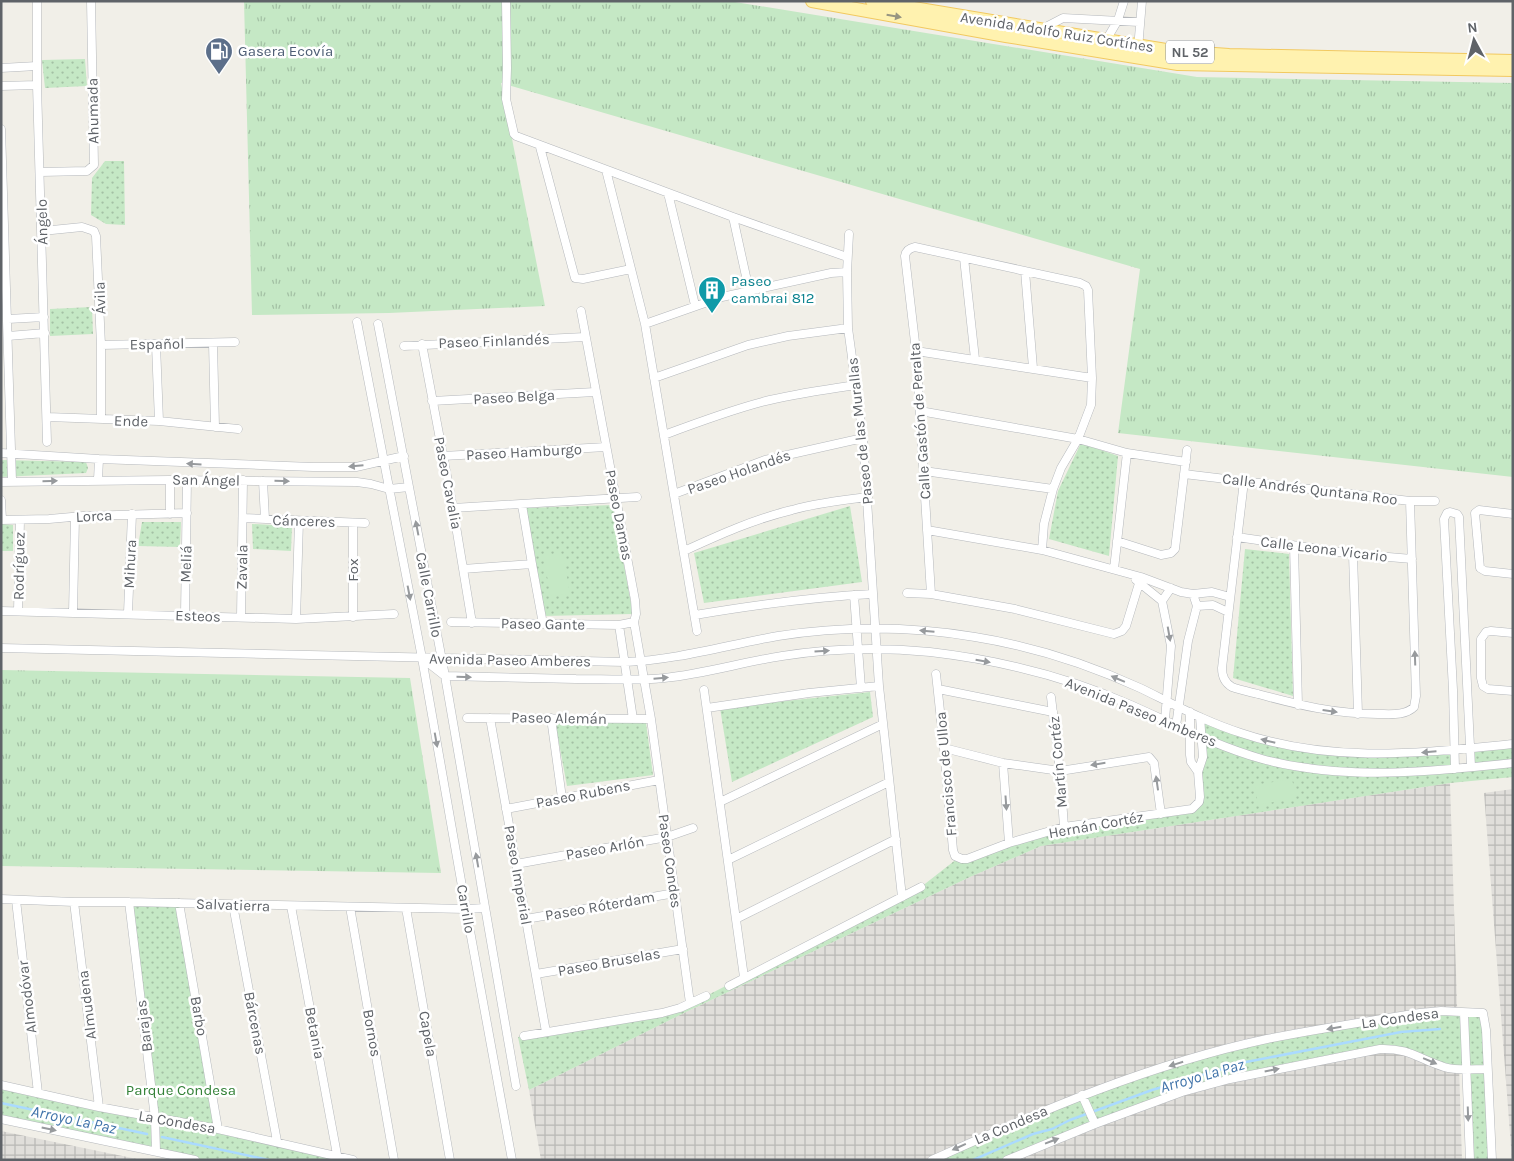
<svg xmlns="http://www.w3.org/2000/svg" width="1514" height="1161" font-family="Karla,sans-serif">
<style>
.industrial{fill:url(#industrial-grid)}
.grass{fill:url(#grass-tufts)}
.park{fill:url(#park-dots)}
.pitch{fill:#c5e8c5}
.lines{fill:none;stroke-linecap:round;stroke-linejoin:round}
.stream{stroke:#aadaff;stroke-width:2.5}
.street-casing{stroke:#b5b8bc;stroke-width:9}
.primary-casing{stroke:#f2c960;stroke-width:14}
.street{stroke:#fff;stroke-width:8}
.primary{stroke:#fff2af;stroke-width:12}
.oneway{fill:#979581}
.oneway2{fill:#979a9d}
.labels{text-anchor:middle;stroke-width:5;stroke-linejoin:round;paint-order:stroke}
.shield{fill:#fff;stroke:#8f9295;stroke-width:1}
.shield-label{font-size:14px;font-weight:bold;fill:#5f6368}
.street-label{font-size:15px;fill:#5f6368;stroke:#fff}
.service-label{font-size:15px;fill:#4e5e75;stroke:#fff;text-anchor:start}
.culture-label{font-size:15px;fill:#0d838f;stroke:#fff;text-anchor:start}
.park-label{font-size:15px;fill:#348238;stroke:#fff}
.water-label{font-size:16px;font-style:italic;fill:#4174aa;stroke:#fff}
</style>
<defs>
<pattern id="industrial-grid" width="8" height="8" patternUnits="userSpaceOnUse" patternTransform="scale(1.25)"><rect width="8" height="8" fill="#e0deda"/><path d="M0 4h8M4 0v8" fill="none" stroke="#b9b8b5"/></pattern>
<pattern id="grass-tufts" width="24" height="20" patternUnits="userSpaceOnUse" patternTransform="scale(1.25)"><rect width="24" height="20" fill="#c5e8c5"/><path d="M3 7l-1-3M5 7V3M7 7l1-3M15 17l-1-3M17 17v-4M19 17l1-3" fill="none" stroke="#a3c0a4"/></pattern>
<pattern id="park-dots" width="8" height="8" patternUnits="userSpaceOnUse" patternTransform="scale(1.25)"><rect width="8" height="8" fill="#c5e8c5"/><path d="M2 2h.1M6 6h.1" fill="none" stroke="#a3c0a4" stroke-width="1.8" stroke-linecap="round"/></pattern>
</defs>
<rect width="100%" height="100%" fill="#f1efe8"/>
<path class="industrial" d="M1450,783L1462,1160H541L529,1090L688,1011L970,877L1041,846Z
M1513,789V1160H1512L1484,793Z
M1,1131L30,1137L142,1160H1Z"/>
<path class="grass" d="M244,1H729L1197,77L1513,83V477L1118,433L1140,269L501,83L545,306L389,313L252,315Z
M1,670L410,678L441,873L1,866Z"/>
<path class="park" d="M85,59L87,86L45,88L42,60Z
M105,161H124L125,225L106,224L91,215L92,178Z
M92,307L93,334L50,336V309Z
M1081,443L1118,456L1109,556L1049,539L1058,491Z
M1,460L86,462L88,468L86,473L1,477Z
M613,505L633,614L543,616L526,508Z
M850,506L862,582L704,603L694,553Z
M142,522H181L180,547L138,546Z
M1,524L13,525V551H1Z
M252,524L292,526L291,551L253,549Z
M1245,549L1289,554L1293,696L1233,678Z
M870,692L873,717L732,782L720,708Z
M1200,717L1241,733L1321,751L1454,749L1455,769L1471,767L1469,748L1513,744V777L1450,783L1041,846L970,877L688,1011L529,1090L518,1037L662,1013L706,996L921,887L958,858L1064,827L1196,806L1198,772L1203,757Z
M555,722L646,723L653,775L567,786Z
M129,902L179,903L218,1128L354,1160H195L1,1119V1085L154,1118Z
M1420,1013H1483L1492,1160H1470L1466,1069L1448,1068L1393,1048L1182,1092L1005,1160H932L994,1131L1172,1065L1266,1040Z"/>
<path class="pitch" d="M563,554L570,594L551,596L543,556Z
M1292,779L1296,798L1258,805L1255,785Z"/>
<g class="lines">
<path class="stream" d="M1,1103L147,1134
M162,1137L269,1160
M973,1160L1033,1134L1052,1129L1070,1120L1152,1090L1246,1062L1401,1032L1440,1029"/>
<g class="street-casing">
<path id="street" d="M37,1V85L47,442
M506,1L507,68L506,99L514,134L516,136L733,217L847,257
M1042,29L1063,18L1139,22
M1105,42L1118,20L1124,1
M1138,49L1142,1
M1,68L37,66
M1,86L37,85
M1,129L12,481
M540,147L575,278L583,279L631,269
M606,170L645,324L697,631
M41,172L87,171L94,165L91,1
M668,193L695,305
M733,217L749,290
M42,231L82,227L94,231L96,236L101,345V419
M849,234L847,272L848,328L863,438L879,686L902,897
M964,258L975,359
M1025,271L1033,368
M581,311L635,600L636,614L634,622L651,719L690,1003
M8,319L44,317
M357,322L422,658L466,909L512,1160
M378,324L445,676L516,1086
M645,324L722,297L831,273L847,272
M8,336L45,333
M213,343L215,427
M422,344L453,508L472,623
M101,345L235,342
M156,345L159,421
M404,346L585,337
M916,351L1092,378
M654,378L748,345L788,336L848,328
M432,401L595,392
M920,411L1078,439L1127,453L1186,462
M47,417L159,421L238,429
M664,435C696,423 728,411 762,402C793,394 824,390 856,385
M1,453L99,459L313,467H356L404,456
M443,456L606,447
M924,471L1053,489
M1184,474L1410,501H1435
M98,480L99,459
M263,481L265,519
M1244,481L1222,668C1222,676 1225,683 1232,687C1240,690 1250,692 1258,694C1298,705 1336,714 1378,714C1390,714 1405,716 1414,707L1416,696L1410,501
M1,482L170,480L357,482L371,484L389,489L409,487
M674,494L765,460L863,438
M1,500L2,520
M522,505L532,564L543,624
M453,508L637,497
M170,514V480
M1513,514L1479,510L1475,513L1480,568L1485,571L1513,574
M243,518L365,523
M1,520L49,519L83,516L187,513
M353,523V617
M927,530L1042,550L1141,577L1181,592L1193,594L1212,592L1230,597
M1237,537L1353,554L1412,559
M1117,541L1161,555L1171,553L1175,549L1187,450
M1294,546L1298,705
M684,551C719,535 754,519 792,510C817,503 842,500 868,497
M1353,554L1358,714
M463,569L532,564
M1114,569L1127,453
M1136,580L1162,601
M907,593L931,594L1015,609L1114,634L1122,631L1126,626L1141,577
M931,594L916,351L905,256C906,250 910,248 915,247L1080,283L1086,286L1088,290L1092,378L1091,405L1078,439L1061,468L1053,489L1044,524L1042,550
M854,595L861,688
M1197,606L1213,605L1228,612
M1,611L296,619L394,614
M18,611L20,520
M73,613L75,517
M128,613L132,514
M185,615L187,480
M695,615C754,605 813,597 873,594
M241,617L243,480
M296,619L299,521
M451,622L619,625L634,622
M619,625L633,719
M1513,633L1491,631L1486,632L1481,639V678L1483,686L1488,689L1513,691
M1,648L625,662C677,660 727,645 778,636C843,626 910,626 975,637C1031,646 1088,664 1140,688C1173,704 1206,722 1241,733C1333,764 1419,753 1513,744
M422,658L445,676C489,677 533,678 576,679C605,679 635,681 664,678C704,674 743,662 782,656C831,648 881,647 930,652C999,660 1068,677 1131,705C1174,724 1216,746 1262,759C1345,781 1429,772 1513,763
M936,674L944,748L953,850L955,856L962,859H967L1009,843L1064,827L1192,809L1199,802L1200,797L1198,772L1203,757L1200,717
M938,689L1053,712
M704,690L744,977
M1051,697L1060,771L1064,827
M707,708L809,693L879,686
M1190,712V755L1191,762L1198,772
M467,718L651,719
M490,718L546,1032
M551,718L562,798
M1165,720L1171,646L1162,601L1171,588
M1176,726L1188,641L1197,606L1193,594
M944,748L1003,763L1060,771L1149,757L1154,763L1161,814
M1003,763L1009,843
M1455,769L1453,690L1444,519L1447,513L1450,512L1457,514L1459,517L1471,767
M720,802L883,724
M506,809L659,780
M728,860L889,782
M516,864L667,837L693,828
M1,899L74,902H129L466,909L485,908
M16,900L38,1093
M74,902L99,1107
M129,902L155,1118L156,1151
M179,903L218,1129
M233,905L277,1141
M291,906L338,1160
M350,907L394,1160
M406,908L450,1160
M526,919L675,893
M736,919L896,839
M536,974L683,949
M729,986L921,887
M1464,1013L1470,1160
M524,1036L662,1013L680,1008L706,996
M1,1085L99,1107L218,1129L353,1160
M1082,1095L1095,1124
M1,1119L195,1160
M932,1160C1040,1111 1150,1064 1267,1039C1317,1029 1369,1021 1420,1013L1441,1011L1483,1013L1486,1030L1492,1160
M1007,1160L1095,1124L1182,1092L1230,1079L1380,1049C1410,1048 1418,1059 1444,1067C1457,1071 1473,1069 1487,1069"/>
</g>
<g class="primary-casing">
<path id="primary" d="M812,1L1006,36L1178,64L1513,70
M872,1L1172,51L1229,55L1513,61"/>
</g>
<use href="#street" class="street"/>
<use href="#primary" class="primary"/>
</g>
<defs><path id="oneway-solid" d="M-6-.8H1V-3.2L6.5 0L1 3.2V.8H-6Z" transform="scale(1.25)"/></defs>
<use class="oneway" href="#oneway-solid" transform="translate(894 16) rotate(10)"/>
<g class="oneway2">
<use href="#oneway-solid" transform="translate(194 464) rotate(-177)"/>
<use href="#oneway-solid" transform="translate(356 466) rotate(175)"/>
<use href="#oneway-solid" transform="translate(50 481) rotate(-1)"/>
<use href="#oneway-solid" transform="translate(282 481) rotate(1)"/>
<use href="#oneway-solid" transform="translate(417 528) rotate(-101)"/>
<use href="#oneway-solid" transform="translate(409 593) rotate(79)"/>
<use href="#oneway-solid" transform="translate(927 631) rotate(-175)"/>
<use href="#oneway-solid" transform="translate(1169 634) rotate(80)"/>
<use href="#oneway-solid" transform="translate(822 651) rotate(-4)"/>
<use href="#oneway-solid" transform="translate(1415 658) rotate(-92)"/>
<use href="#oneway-solid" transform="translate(983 661) rotate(10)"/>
<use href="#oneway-solid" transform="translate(464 677) rotate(1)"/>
<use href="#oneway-solid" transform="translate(661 678) rotate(-5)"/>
<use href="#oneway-solid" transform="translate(1118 679) rotate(-157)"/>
<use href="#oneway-solid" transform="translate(1330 711) rotate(8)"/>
<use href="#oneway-solid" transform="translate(436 740) rotate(80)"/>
<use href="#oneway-solid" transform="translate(1268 741) rotate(-166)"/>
<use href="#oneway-solid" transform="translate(1429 752) rotate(175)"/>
<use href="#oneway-solid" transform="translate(1098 764) rotate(171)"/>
<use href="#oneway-solid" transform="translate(1157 783) rotate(-98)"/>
<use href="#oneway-solid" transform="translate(1006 803) rotate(86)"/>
<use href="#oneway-solid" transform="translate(477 860) rotate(-100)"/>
<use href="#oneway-solid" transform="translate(1334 1028) rotate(170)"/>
<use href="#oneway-solid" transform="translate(1430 1061) rotate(23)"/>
<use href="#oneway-solid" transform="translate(1176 1064) rotate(163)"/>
<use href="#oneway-solid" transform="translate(1272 1070) rotate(-11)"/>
<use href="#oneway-solid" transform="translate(1468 1114) rotate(88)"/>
<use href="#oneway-solid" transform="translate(49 1129) rotate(12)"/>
<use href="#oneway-solid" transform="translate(1052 1141) rotate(-21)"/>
<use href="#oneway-solid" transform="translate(959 1147) rotate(156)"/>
</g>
<defs>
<g id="fuel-pin" transform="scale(1.4375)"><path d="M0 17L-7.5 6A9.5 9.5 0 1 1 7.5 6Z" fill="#5c6f8a" stroke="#fff"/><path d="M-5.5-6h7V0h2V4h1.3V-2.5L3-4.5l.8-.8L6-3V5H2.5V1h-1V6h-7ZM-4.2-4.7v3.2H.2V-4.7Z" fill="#fff"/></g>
<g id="building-pin" transform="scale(1.4375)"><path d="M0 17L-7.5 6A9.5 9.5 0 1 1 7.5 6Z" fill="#0f9aa8" stroke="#fff"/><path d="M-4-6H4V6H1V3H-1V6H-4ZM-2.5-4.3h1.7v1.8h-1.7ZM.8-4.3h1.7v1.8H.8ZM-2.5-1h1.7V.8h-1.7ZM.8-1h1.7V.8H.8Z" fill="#fff"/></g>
</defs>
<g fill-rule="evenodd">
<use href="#fuel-pin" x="219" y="51"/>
<use href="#building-pin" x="712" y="290"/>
</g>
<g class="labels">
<rect class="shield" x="1166" y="40.5" width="48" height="23" rx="4"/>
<g class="shield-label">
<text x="1190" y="57">NL 52</text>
</g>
<g class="street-label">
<text transform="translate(1057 32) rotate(9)" y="5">Avenida Adolfo Ruiz Cortínes</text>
<text transform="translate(93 111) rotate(-91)" y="5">Ahumada</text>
<text transform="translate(42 222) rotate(-91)" y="5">Ángelo</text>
<text transform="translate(100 298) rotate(-92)" y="5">Ávila</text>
<text transform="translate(494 341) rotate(-2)" y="5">Paseo Finlandés</text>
<text transform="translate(157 344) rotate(-1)" y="5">Español</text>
<text transform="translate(514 397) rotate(-3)" y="5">Paseo Belga</text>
<text transform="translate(131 421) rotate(2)" y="5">Ende</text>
<text transform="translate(920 421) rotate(-94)" y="5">Calle Gastón de Peralta</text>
<text transform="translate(860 431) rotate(-96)" y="5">Paseo de las Murallas</text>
<text transform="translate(524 452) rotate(-3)" y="5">Paseo Hamburgo</text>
<text transform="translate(739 472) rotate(-19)" y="5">Paseo Holandés</text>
<text transform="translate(206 480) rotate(1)" y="5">San Ángel</text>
<text transform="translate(448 483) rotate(79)" y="5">Paseo Cavalia</text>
<text transform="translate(1310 489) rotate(7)" y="5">Calle Andrés Quntana Roo</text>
<text transform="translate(619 515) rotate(79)" y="5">Paseo Damas</text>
<text transform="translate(94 516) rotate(-3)" y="5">Lorca</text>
<text transform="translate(304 521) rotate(2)" y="5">Cánceres</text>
<text transform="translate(1324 549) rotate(7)" y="5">Calle Leona Vicario</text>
<text transform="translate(130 564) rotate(-87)" y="5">Mihura</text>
<text transform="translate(186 564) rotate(-88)" y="5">Meliá</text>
<text transform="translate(19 566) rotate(-89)" y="5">Rodríguez</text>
<text transform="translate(242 567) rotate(-89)" y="5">Zavala</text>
<text transform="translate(353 570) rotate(-90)" y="5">Fox</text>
<text transform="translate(429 595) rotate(79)" y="5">Calle Carrillo</text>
<text transform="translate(198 616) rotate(2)" y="5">Esteos</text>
<text transform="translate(543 624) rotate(1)" y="5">Paseo Gante</text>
<text transform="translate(510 660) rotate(1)" y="5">Avenida Paseo Amberes</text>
<text transform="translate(1141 712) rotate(22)" y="5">Avenida Paseo Amberes</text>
<text transform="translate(559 718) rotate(1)" y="5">Paseo Alemán</text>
<text transform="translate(1058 762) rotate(-95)" y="5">Martín Cortéz</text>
<text transform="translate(946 774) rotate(-95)" y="5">Francisco de Ulloa</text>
<text transform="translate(583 794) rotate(-11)" y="5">Paseo Rubens</text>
<text transform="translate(1096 825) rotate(-10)" y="5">Hernán Cortéz</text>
<text transform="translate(605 848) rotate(-10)" y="5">Paseo Arlón</text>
<text transform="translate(670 861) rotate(82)" y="5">Paseo Condes</text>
<text transform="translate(518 875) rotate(80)" y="5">Paseo Imperial</text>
<text transform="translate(233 905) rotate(2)" y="5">Salvatierra</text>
<text transform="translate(600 906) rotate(-10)" y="5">Paseo Róterdam</text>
<text transform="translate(466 909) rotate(80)" y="5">Carrillo</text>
<text transform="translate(609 962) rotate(-10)" y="5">Paseo Bruselas</text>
<text transform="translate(27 997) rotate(-97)" y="5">Almodóvar</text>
<text transform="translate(87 1005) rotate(-97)" y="5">Almudena</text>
<text transform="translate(199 1016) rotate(80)" y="5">Barbo</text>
<text transform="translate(1400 1018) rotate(-8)" y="5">La Condesa</text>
<text transform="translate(255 1023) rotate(79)" y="5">Bárcenas</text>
<text transform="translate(144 1026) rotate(-97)" y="5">Barajas</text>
<text transform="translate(315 1033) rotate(79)" y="5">Betania</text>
<text transform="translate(372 1033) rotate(80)" y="5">Bornos</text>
<text transform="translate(428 1034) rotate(80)" y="5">Capela</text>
<text transform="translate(177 1122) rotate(10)" y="5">La Condesa</text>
<text transform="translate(1011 1125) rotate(-23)" y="5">La Condesa</text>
</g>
<g class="service-label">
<text x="238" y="56">Gasera Ecovía</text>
</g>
<g class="culture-label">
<text x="731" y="286">Paseo<tspan x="731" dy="17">cambrai 812</tspan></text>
</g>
<g class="park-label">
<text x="181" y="1095">Parque Condesa</text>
</g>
<g class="water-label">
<text transform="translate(1202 1075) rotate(-16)" y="6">Arroyo La Paz</text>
<text transform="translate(74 1119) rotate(12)" y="6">Arroyo La Paz</text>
</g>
</g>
<rect width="1514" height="1161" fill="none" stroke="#5f6368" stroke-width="5"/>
<g transform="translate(1474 40) rotate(353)" stroke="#ffffff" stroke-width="4" paint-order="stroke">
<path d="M0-4L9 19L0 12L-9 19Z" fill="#5f6368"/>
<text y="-8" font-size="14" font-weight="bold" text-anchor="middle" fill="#5f6368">N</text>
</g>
</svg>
